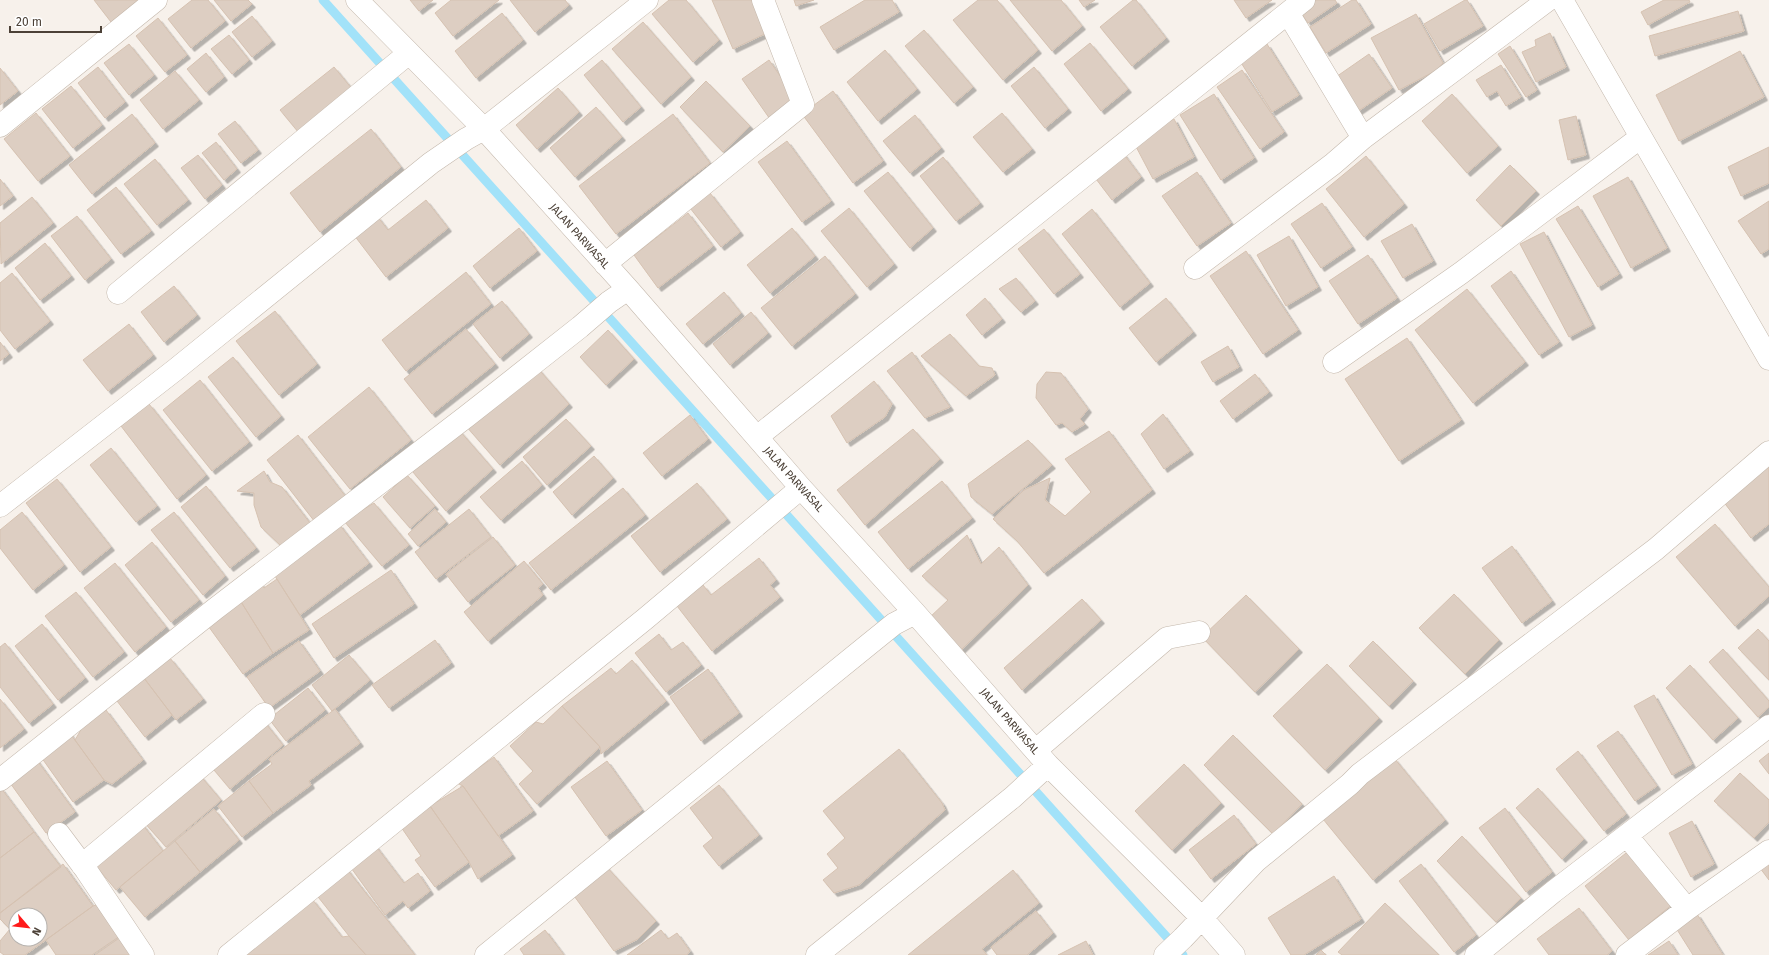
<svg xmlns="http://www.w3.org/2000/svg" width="1769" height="955" font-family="'Fira Sans',sans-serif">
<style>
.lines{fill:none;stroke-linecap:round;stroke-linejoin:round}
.stream{stroke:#a2e2f9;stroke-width:9}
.building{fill:#ddcec2;stroke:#d6c2b1;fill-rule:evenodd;filter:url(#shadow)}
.minor-casing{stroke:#c4b8ac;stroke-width:23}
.minor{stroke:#fff;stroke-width:22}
.labels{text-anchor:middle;stroke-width:3.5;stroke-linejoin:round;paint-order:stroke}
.street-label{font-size:11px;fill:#4c4137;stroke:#fff}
</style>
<defs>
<filter id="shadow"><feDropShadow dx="3.5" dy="3.5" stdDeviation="0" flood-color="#0004"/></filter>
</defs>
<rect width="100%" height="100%" fill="#f7f1eb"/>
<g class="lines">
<path class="stream" d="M323,0L1183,955"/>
</g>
<path class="building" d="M94,0H138L111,22Z
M192,0H208L225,21L191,48L168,19Z
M214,0H248L252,4L231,21Z
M410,0H433L419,11Z
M451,0H499L453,36L435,13Z
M510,0H565L569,5L535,32Z
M669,0H686L719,40L693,62L652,14Z
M712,0H754L769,32L733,49Z
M794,0H814L796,6Z
M865,0H892L899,12L834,50L820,27Z
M978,0H997L1038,50L1003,80L953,20Z
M1010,0H1061L1082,26L1052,51Z
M1079,0H1095L1084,7Z
M1133,0H1136L1166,38L1132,66L1100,27Z
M1234,0H1272L1246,18Z
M1311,0H1335L1337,3L1308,23L1298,9Z
M1352,0H1356L1371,24L1326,53L1310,27Z
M1465,0H1467L1483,26L1440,51L1424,24Z
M1664,0H1689L1690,2L1648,25L1641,12Z
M1738,11L1744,31L1655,56L1649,36Z
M502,13L523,40L476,78L455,51Z
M1416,14L1443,63L1437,70L1399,90L1371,38Z
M252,16L272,41L252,57L232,32Z
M158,18L187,55L165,72L136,36Z
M643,22L691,77L661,104L612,49Z
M924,30L973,87L954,103L905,46Z
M1550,33L1566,67L1536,82L1522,52L1536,46L1535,40Z
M229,35L249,60L232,74L211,49Z
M1090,43L1128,89L1101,111L1064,64Z
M129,44L154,75L129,95L104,63Z
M1267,44L1299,95L1272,112L1240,61Z
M1510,46L1537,90L1526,97L1498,54Z
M885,50L917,89L878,121L847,82Z
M1740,51L1764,97L1679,141L1656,95Z
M206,53L224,77L206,92L187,69Z
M1369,54L1392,88L1357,112L1333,79Z
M602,60L641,107L623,122L584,75Z
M769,60L799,103L772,122L742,79Z
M1501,65L1521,97L1506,106L1497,91L1487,97L1476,80Z
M98,67L125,102L105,118L78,83Z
M334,67L353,90L299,133L280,110Z
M1034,67L1068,109L1045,128L1011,86Z
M0,68L18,91L0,105Z
M1242,70L1284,132L1260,149L1217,87Z
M175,71L199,100L163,129L140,100Z
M706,81L750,126L723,152L680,107Z
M71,86L102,125L73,148L42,109Z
M558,88L579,112L537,149L516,125Z
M833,91L883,161L853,183L802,114Z
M1214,94L1254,158L1221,180L1180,115Z
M1452,94L1498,146L1467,173L1422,121Z
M596,107L622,137L575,177L550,148Z
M36,113L70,156L38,181L4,139Z
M1002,113L1032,149L1003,172L973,137Z
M132,114L155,143L92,194L69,165Z
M673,114L710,163L616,234L579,186Z
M915,115L941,148L910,173L883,141Z
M1576,116L1586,155L1568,160L1559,120Z
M1174,119L1194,157L1153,179L1133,141Z
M235,121L258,150L241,163L218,134Z
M371,129L401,167L320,232L290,193Z
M787,141L831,201L802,222L758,162Z
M216,142L237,169L224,180L202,153Z
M1769,147V183L1741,196L1728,167Z
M1123,153L1141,177L1112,200L1093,175Z
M198,155L222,185L205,199L181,168Z
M1366,156L1404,204L1364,237L1326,189Z
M943,157L980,203L956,221L920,176Z
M155,159L188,200L157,225L124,184Z
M1510,165L1536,191L1501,226L1476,200Z
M888,172L933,228L910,248L864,191Z
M1197,172L1231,223L1197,246L1162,196Z
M1628,177L1667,248L1631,268L1593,196Z
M0,179L13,196L0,206Z
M116,187L151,231L121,254L87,210Z
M710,193L740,232L721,247L690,208Z
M32,197L53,223L1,264L0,223Z
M426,200L448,228L386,277L354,235L377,216L388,230Z
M1769,201V249L1761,254L1738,221Z
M1322,203L1352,247L1321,268L1291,224Z
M1578,206L1619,274L1598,287L1556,219Z
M849,208L894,264L867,287L821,231Z
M1092,209L1150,283L1120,307L1062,234Z
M688,213L713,246L658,288L634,255Z
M77,216L111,259L85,280L51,236Z
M1412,224L1433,261L1403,278L1381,241Z
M519,228L537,251L490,288L473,266Z
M792,228L815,256L770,293L747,265Z
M1044,229L1080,274L1054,294L1018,249Z
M1544,232L1592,325L1569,337L1520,244Z
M1289,236L1318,287L1286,306L1257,255Z
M45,243L71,276L40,300L15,268Z
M1246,251L1298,330L1263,354L1210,276Z
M1368,255L1397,298L1358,324L1329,281Z
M825,256L855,294L792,346L761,308Z
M1511,271L1559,342L1539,355L1491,286Z
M466,272L491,304L406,371L382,340Z
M12,273L50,321L15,349L0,330V283Z
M1016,278L1035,301L1021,312L999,289Z
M174,286L197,315L164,342L141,312Z
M1467,289L1525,362L1473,403L1415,330Z
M724,292L741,313L703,344L686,324Z
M985,298L1002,319L982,335L966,315Z
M1166,298L1193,332L1156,362L1129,328Z
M502,301L529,334L500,358L473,324Z
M275,311L317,364L279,395L236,341Z
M751,312L768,333L730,365L713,344Z
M129,324L153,355L108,391L83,360Z
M466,329L495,364L432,414L404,379Z
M608,330L634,359L606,385L580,357Z
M950,334L979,366L992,368L995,375L966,396L921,356Z
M1407,338L1461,420L1399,461L1345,379Z
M0,342L9,354L0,361Z
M1228,346L1239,367L1213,382L1201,362Z
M912,352L950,407L925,418L887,371Z
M233,357L281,416L256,437L208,377Z
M535,365L569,404L500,465L466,426Z
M1046,372L1061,373L1088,409L1080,419L1085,424L1072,432L1062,423L1056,425L1036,398L1037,384Z
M1255,374L1269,392L1233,419L1220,401Z
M200,380L249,442L212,471L163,410Z
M874,381L892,404L885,417L847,443L831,416Z
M369,387L411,440L350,489L308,437Z
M149,404L206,475L177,499L121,426Z
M1163,414L1190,451L1164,469L1141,434Z
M690,415L708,439L662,476L643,453Z
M566,419L591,446L547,485L523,457Z
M913,429L940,459L865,525L837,490Z
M459,430L493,469L446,511L412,471Z
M1109,431L1152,490L1044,573L1017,541L993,519L1024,490L1050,478L1045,500L1065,516L1091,492L1065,459Z
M298,435L346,497L315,522L267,460Z
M1028,440L1052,465L992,514L971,497L968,484Z
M111,448L157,506L136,522L90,465Z
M594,456L613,478L572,515L553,492Z
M522,461L542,485L501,520L480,497Z
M1769,465V524L1751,538L1723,501Z
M264,471L270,482L282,487L310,523L281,546L261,527L254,505V493L237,491Z
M407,475L435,506L410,528L383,497Z
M57,479L111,547L80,572L26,503Z
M942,481L972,518L908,569L878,532Z
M697,483L727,519L660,572L631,536Z
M206,486L256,548L230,568L181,507Z
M623,488L645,515L551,590L529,563Z
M374,503L409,545L382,566L344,521Z
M435,509L446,522L418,546L408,534Z
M469,509L491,537L436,579L415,552Z
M22,512L64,565L33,590L0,548V530Z
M174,512L225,576L203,595L151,530Z
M339,524L369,563L300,615L273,573Z
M1715,524L1769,587V596L1735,626L1676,557Z
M967,535L981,564L999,547L1028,585L958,653L929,618L948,600L922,576Z
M493,537L515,565L468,602L446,574Z
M152,542L199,600L171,622L125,565Z
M1512,546L1552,601L1522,623L1482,568Z
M759,558L776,580L770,585L780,597L712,651L677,606L703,585L711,595Z
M524,561L543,584L538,588L543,595L488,641L464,612Z
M115,563L166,627L135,652L84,588Z
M391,570L414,604L334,658L312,624Z
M277,579L309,630L273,653L238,597L261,583L264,588Z
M76,592L124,652L93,677L45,616Z
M1454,594L1499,640L1465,674L1419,628Z
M1246,595L1299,649L1255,692L1202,637Z
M238,597L273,653L243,674L206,623Z
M1082,599L1101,620L1022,690L1004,668Z
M42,624L85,678L58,700L15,646Z
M1758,629L1769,641V680L1738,648Z
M659,634L671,650L683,642L701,665L666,692L635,653Z
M435,640L451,663L389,708L372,685Z
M299,641L320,671L269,708L247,677Z
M1373,641L1413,681L1389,706L1349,666Z
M5,643L53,704L29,723L0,687V647Z
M1723,649L1769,701V707L1758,717L1709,662Z
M349,655L370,680L332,711L312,685Z
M170,658L203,699L176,720L144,678Z
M632,660L666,701L601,754L600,747L562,706L611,668L616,674Z
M1327,664L1379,718L1325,770L1273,716Z
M1690,665L1738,718L1713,740L1666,688Z
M708,669L739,713L701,741L670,697Z
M144,678L172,715L145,737L117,701Z
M308,688L325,710L286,741L269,719Z
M1654,695L1692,764L1672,775L1634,706Z
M0,699L24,729L0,748Z
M562,706L600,747L537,804L519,784L533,771L510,746L536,722L543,724Z
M335,709L360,743L309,781L311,785L273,813L249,781L272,764L269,759Z
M106,710L143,760L112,784L104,780L75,740L82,728Z
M263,720L283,745L230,789L209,764Z
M1618,731L1657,786L1635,801L1597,746Z
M69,732L104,780L73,802L39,754Z
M1233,735L1302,804L1273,834L1204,765Z
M899,749L942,803L945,810L859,885L834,893L823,880L838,868L827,854L845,838L823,811Z
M1578,751L1626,814L1604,831L1556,769Z
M1769,753V774L1759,761Z
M494,757L533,811L498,836L463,786L457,783Z
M1394,758L1445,820L1373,880L1323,819Z
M36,759L75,812L46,833L8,780Z
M607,761L642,810L606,836L571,787Z
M1184,764L1221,803L1172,850L1135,811Z
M198,773L221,800L166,847L143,821Z
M1740,773L1769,800V822L1754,838L1714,801Z
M249,781L273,813L242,837L218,806Z
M719,785L759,835L719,866L703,846L713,838L690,808Z
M463,786L512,855L478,879L469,862L430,806Z
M1,788L34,832L0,858V789Z
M1538,788L1584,839L1562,859L1516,808Z
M430,806L469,862L435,887L415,860L421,856L401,827Z
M1505,808L1552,872L1526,892L1479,828Z
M214,809L239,840L200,872L175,841Z
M1234,815L1256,844L1211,879L1189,850Z
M139,820L163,851L116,890L91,860Z
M1692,821L1714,864L1691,877L1669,833Z
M34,832L61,867L0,913V858Z
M1462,836L1521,898L1496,922L1437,861Z
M175,841L200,872L145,917L120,887Z
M375,845L404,883L418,873L430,891L408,908L403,901L385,915L349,865Z
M1631,849L1674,903L1629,940L1585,886Z
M1769,862V880L1760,868Z
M63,864L93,906L25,955H4L0,952V941L10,929L0,919V913ZM16,915H40V939H16Z
M1421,864L1476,935L1454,952L1399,881Z
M605,865L656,921L638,939L614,951L572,893Z
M346,868L415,955H366L349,936L315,893Z
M1013,870L1039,903L982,949L987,955H908Z
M1334,876L1361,919L1304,955H1291L1268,918Z
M312,899L342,937L349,936L366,955H242Z
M1385,903L1439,955H1342L1338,952Z
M99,904L120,936L92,955H56L46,940L93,906Z
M1579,908L1612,951L1607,955H1549L1537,939Z
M1036,911L1053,933L1027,955H997L991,947Z
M1697,914L1723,955H1693L1676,928Z
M545,930L564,955H524L520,949Z
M661,930L668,939L677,933L690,951L687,955H627Z
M122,936L135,955H95Z
M1086,941L1093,955H1058Z
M1669,941L1678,955H1648Z
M1321,950L1326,955H1316Z"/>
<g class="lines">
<g class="minor-casing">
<path id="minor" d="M357,0L484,129L628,289L801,488L915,613L1048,765L1201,917L1234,955
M1562,0L1769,359
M1288,13L1363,138
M0,126L156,0
M605,264L803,104L763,0
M1195,268L1333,164L1363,138L1548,0
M118,293L409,53
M1334,362L1461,273L1641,137
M757,437L1304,0
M0,506L175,370L431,163L466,139L484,129L647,0
M1036,750L1167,638L1199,632
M0,780L215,609L467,416L580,327L609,302L628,289
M59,834L86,870L143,955
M1627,836L1687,909L1769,851
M82,865L264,714
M229,955L645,619L801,488
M486,955L868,645L894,624L915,613
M817,955L1013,797L1048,765
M1165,955L1183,938L1256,861L1350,784L1360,774L1656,549L1769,452
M1476,955L1553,892L1769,726
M1627,955L1687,909"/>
</g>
<use href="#minor" class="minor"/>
</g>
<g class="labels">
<g class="street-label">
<text transform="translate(580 236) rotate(48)" y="4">JALAN PARWASAL</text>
<text transform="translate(794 479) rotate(48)" y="4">JALAN PARWASAL</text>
<text transform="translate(1010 721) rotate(49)" y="4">JALAN PARWASAL</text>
</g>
</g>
<g transform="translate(28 927) rotate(118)"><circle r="19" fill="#ffffff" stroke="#b7b3af"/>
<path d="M0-3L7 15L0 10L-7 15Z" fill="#ff1a1a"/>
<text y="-6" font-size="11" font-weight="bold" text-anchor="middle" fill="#4c4137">N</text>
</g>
<path d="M10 26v6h91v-6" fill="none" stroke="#4c4137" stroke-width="2"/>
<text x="16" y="26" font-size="12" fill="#4c4137" stroke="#ffffff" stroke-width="3" paint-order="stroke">20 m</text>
</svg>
